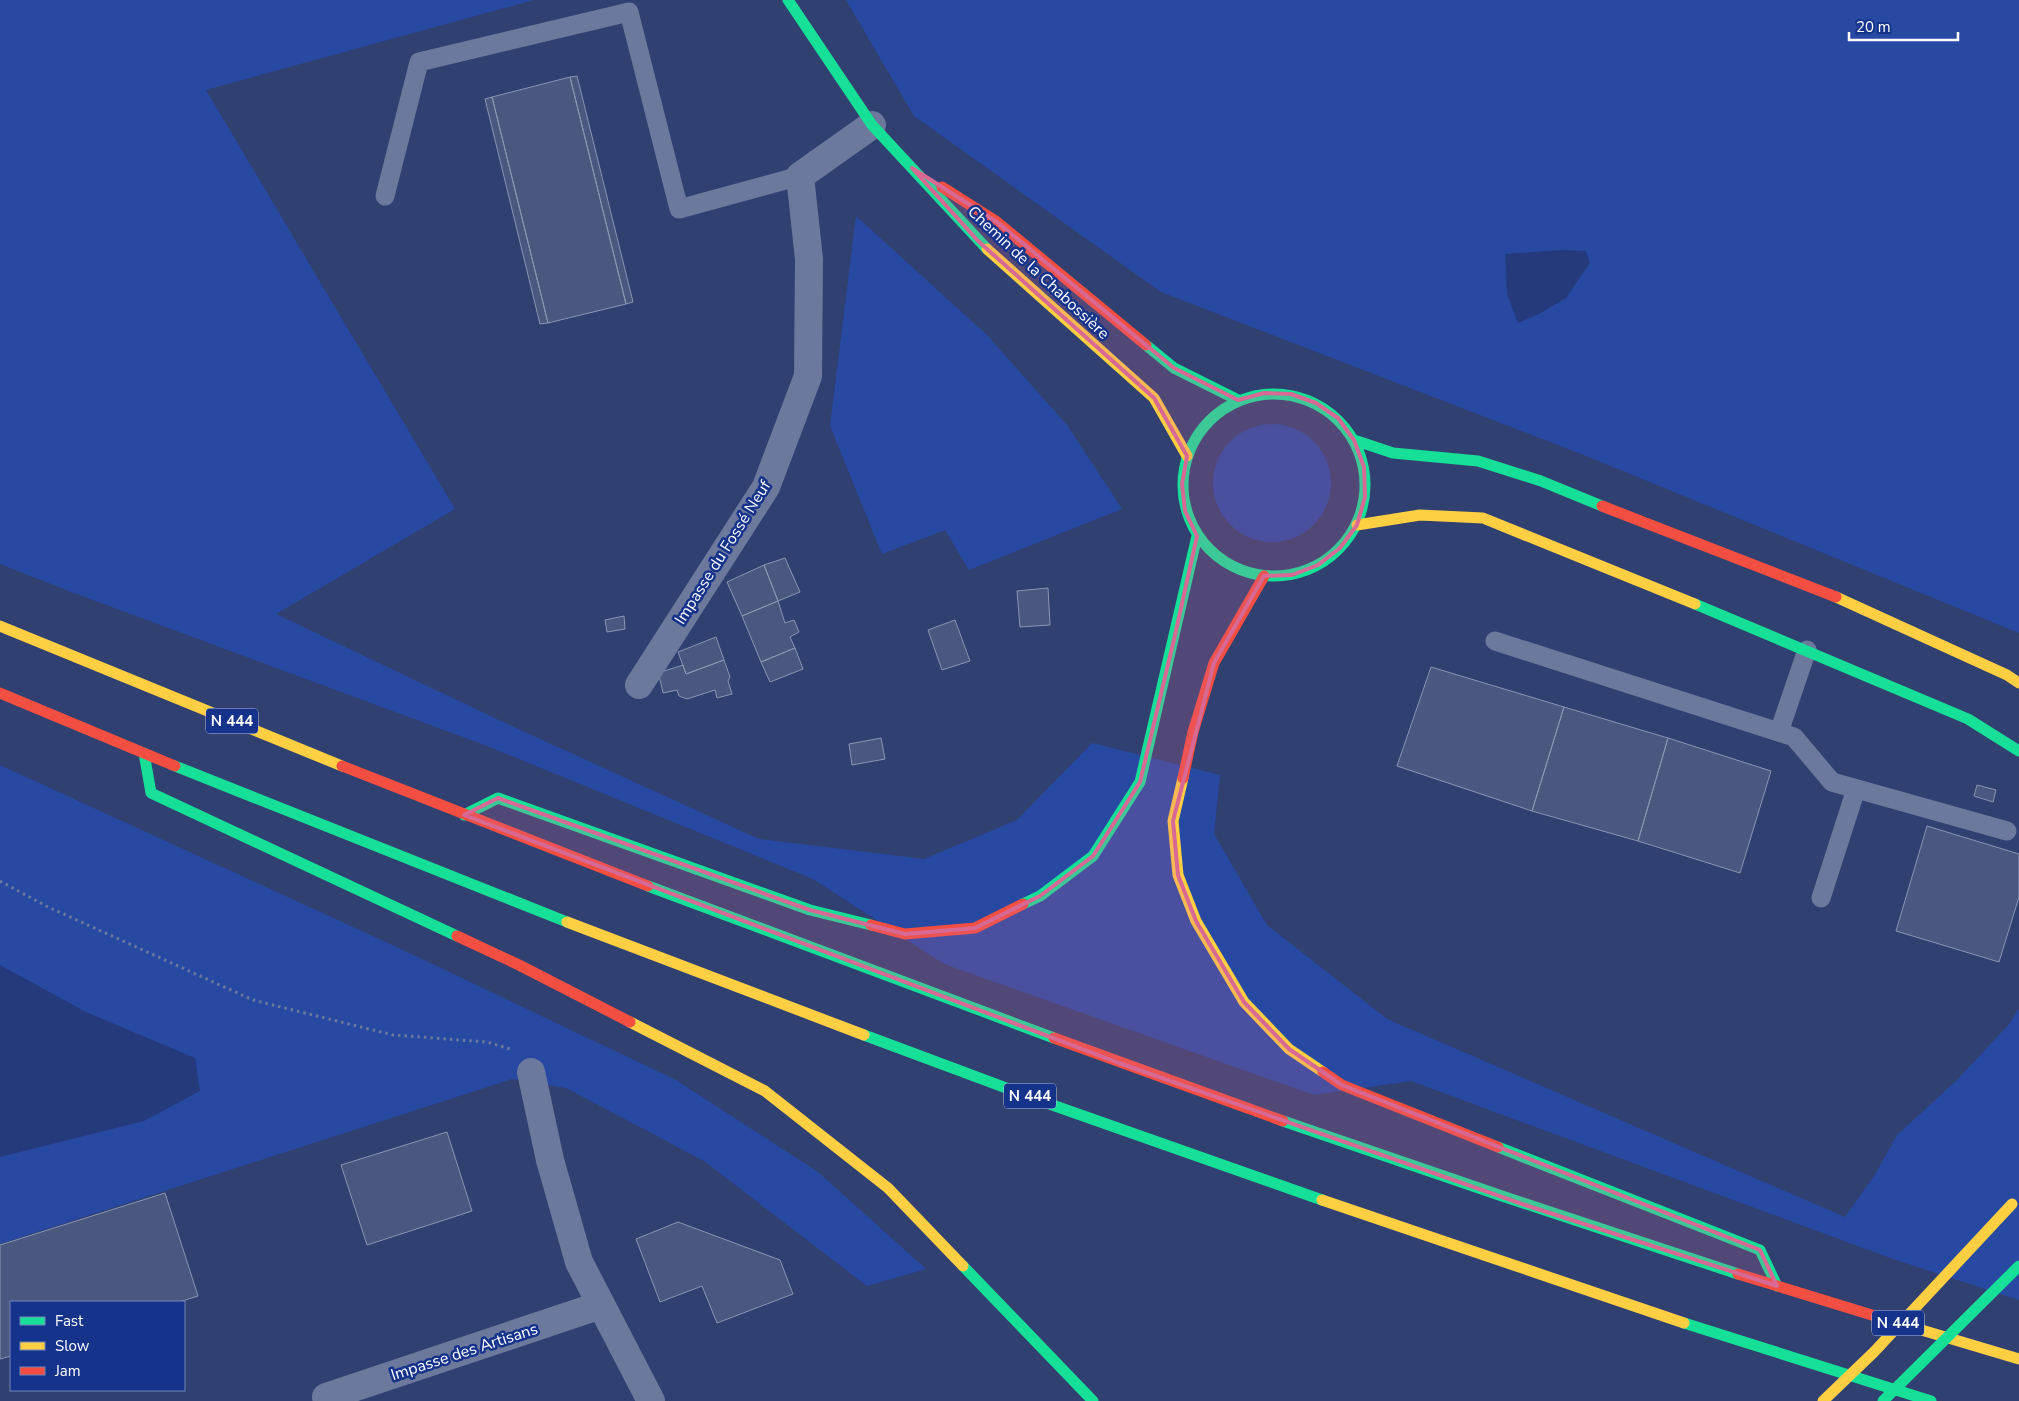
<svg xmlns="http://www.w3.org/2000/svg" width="2019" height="1401" font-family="'Nunito Sans',sans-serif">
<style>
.green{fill:#2849a2}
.water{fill:#243a7b}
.building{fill:#4a587f;stroke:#8b95b3}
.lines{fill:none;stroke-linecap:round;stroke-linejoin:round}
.path{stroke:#6c799d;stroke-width:3;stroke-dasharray:2.5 4;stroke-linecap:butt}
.lane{stroke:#6c799d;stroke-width:19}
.street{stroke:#6c799d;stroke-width:28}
.fast{stroke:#16e098;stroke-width:11}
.slow{stroke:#ffcf43;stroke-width:11}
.jam{stroke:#f24e42;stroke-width:11}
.fast-bridge{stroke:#16e098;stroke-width:11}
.slow-bridge{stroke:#ffcf43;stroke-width:11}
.marked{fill:#d76994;fill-opacity:0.2;stroke:#d76994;stroke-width:4;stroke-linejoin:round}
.labels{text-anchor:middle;stroke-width:5;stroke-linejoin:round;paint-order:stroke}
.shield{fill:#15338b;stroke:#b9c2dc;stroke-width:1}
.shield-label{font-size:15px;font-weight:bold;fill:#fff}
.street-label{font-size:16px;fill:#fff;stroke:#15338b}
</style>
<rect width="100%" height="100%" fill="#304070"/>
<path class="green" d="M0,0H534L206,90L455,509L276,614L501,721L759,839L924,859L1017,820L1092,743L1220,775L1214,834L1267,925L1387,1019L1845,1217L1876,1173L1897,1135L1957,1080L2010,1023L2019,1008V1300L1893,1259L1411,1081L1314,1095L944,964L813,879L487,746L74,593L0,564Z
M846,0H2019V633L1586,456L1161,292L914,116Z
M856,216L987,335L1067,425L1122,509L969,570L945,530L882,554L830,426Z
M1213 483a59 59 0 1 1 118 0a59 59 0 1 1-118 0Z
M0,765L403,950L676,1080L818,1172L926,1269L867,1286L704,1161L566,1088L512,1079L0,1244Z"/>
<path class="water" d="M1561,250L1586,251L1590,263L1566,298L1539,314L1518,323L1507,294L1505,254Z
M0,965L86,1012L195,1058L200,1091L144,1121L0,1157Z"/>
<path class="building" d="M577,76L633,302L626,304L570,77Z
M570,77L626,304L548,323L492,97Z
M492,97L548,323L540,324L485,99Z
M785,558L800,592L778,601L764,565Z
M764,565L778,601L742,616L727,582Z
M1048,588L1050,625L1020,627L1017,591Z
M778,601L785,623L794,620L799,632L790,637L795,648L761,662L742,616Z
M624,616L625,629L607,632L605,620Z
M955,620L970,661L942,670L928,630Z
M716,637L724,660L686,674L678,652Z
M795,648L803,669L770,682L761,662Z
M724,660L730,677L728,681L732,694L717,698L715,690L687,699L679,696L677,690L663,693L659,675L661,672L683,665L686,674Z
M1431,667L1564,707L1532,811L1397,766Z
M1564,707L1668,738L1638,841L1532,811Z
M881,738L885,759L852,765L849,744Z
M1668,738L1771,771L1740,873L1638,841Z
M1977,785L1996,790L1993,802L1974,796Z
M1927,826L2019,854V897L1999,962L1896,931Z
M447,1132L472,1211L367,1245L341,1165Z
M165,1193L198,1296L179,1302H11V1356L0,1359V1245Z
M678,1222L780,1260L793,1294L717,1323L702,1286L660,1302L636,1239Z"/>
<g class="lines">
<path class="path" d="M0,881L46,906L253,1000L393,1035L487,1042L510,1049"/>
<path class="lane" d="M385,196L419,62L629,12L679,209L800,176
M1495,641L1794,737L1832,782L2007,831
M1779,732L1807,650
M1821,898L1856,789"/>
<path class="street" d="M639,685L766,487L808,376L809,259L800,176L872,125
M531,1072L550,1160L579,1262L651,1401
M326,1397L601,1305"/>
<path class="fast" d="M788,0L872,125L987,249
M1146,345L1174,368L1238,400
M1183 485a91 91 0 1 1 182 0a91 91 0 1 1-182 0Z
M1354,440L1393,453L1478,461L1541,481L1602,506
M1695,604L1968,719L2019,751
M144,753L151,793L457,936
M175,766L567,922
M464,815L498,798L810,910L871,925
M648,886L1054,1038
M1023,904L1040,896L1093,856L1140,782L1197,536
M864,1035L1041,1101L1322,1200
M1283,1121L1499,1195L1738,1274
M1498,1147L1760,1250L1777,1286
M963,1266L1093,1401
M1684,1323L1931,1401"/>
<path class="slow" d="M987,249L1154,398L1187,456
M1357,525L1420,515L1483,518L1695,604
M1836,597L2007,675L2019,683
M0,626L342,766
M1183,778L1173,821L1178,875L1196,921L1244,1002L1289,1049L1323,1072
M567,922L864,1035
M630,1022L765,1091L888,1188L963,1266
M1322,1200L1684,1323
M1898,1323L2019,1359"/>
<path class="jam" d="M942,187L997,222L1146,345
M1602,506L1836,597
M0,693L175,766
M342,766L648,886
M1183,778L1193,732L1214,663L1264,576
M871,925L905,934L975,928L1023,904
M457,936L519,965L630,1022
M1054,1038L1283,1121
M1323,1072L1342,1085L1498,1147
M1738,1274L1898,1323"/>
<path class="fast-bridge" d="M1883,1401L2019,1266"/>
<path class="slow-bridge" d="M1823,1401L1874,1352L2012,1204"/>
</g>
<path class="marked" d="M912,168L997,222L1174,368L1238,400L1264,393L1291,394L1316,403L1338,418L1354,440L1364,467L1365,497L1357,525L1340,548L1318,565L1292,575L1264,576L1214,663L1173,821L1178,875L1196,921L1244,1002L1289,1049L1342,1085L1760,1250L1777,1286L1528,1206L1119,1063L464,815L498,798L810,910L905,934L975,928L1040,896L1093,856L1140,782L1175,635L1197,536L1185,511L1182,484L1187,456L1154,398L978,241Z"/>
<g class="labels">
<g class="shield">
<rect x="206" y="708.5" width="52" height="25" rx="4"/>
<rect x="1004" y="1083.5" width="52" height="25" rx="4"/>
<rect x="1872" y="1310.5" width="52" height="25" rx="4"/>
</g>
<g class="shield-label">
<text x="232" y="726">N 444</text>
<text x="1030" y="1101">N 444</text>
<text x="1898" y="1328">N 444</text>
</g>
<g class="street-label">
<text transform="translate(1039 272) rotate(43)" y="6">Chemin de la Chabossière</text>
<text transform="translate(722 552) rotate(-58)" y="6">Impasse du Fossé Neuf</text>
<text transform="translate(464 1351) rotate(-18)" y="6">Impasse des Artisans</text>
</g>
</g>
<rect x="10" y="1301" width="175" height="90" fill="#15338b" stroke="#7385b9"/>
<rect x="20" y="1317" width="25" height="8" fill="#16e098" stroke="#7385b9"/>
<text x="55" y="1326" font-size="15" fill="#ffffff">Fast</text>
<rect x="20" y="1342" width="25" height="8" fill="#ffcf43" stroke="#7385b9"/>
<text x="55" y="1351" font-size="15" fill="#ffffff">Slow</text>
<rect x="20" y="1367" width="25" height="8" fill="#f24e42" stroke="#7385b9"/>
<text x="55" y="1376" font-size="15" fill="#ffffff">Jam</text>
<path d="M1849 32v8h109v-8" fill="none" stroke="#ffffff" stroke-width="2.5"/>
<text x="1856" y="32" font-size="15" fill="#ffffff" stroke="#15338b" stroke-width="4" paint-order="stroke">20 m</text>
</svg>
